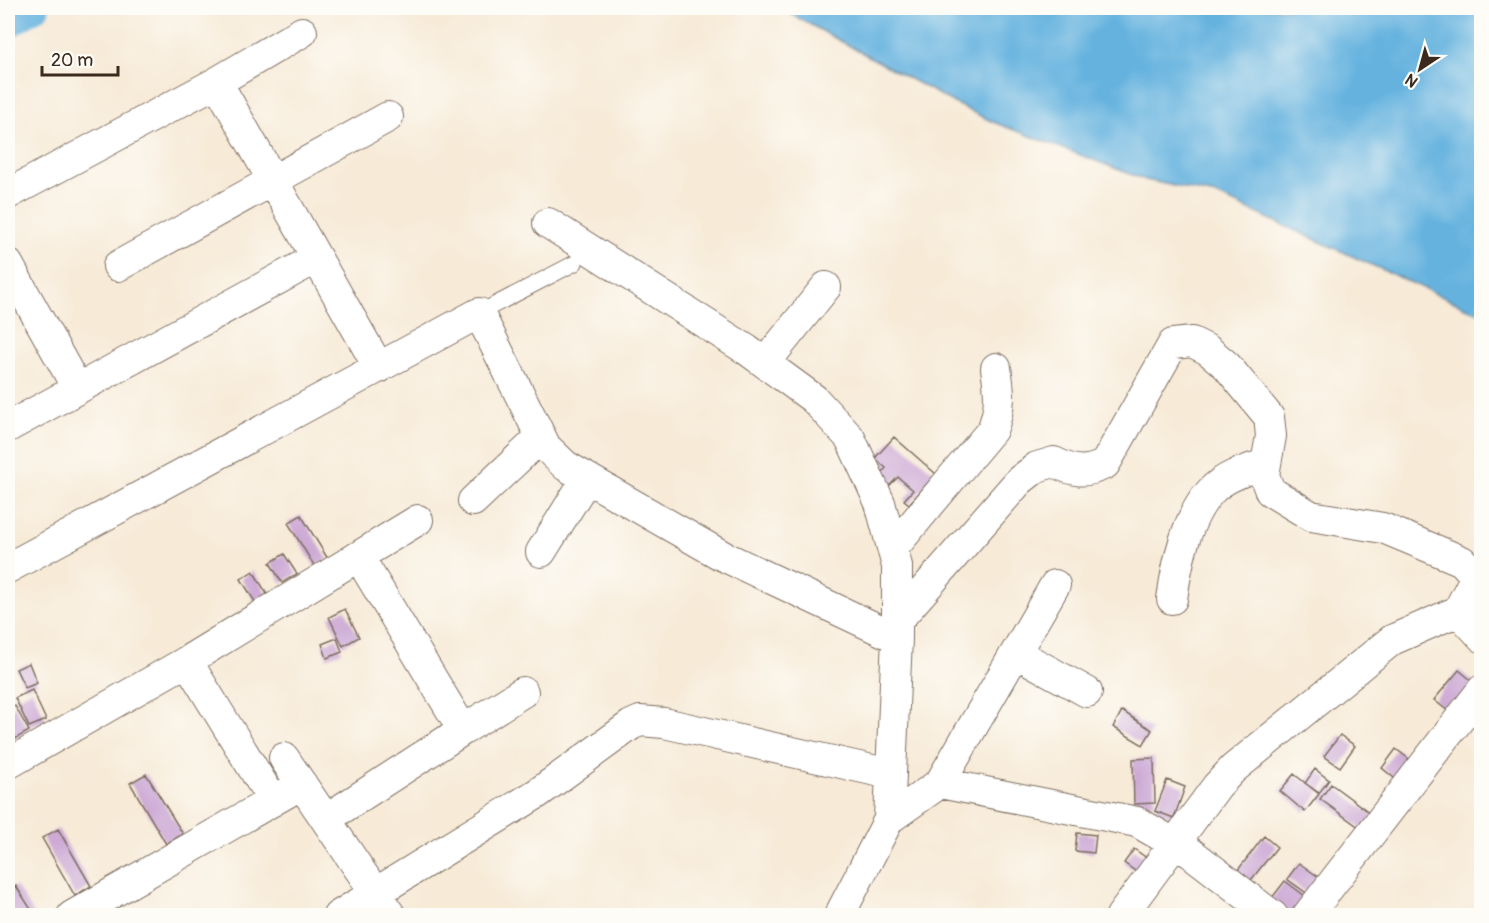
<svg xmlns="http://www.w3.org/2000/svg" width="1489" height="923" font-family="Pangolin,sans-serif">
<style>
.water{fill:#65b2df;stroke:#506e7e;stroke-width:1.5}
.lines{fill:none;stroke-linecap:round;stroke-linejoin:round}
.canal{stroke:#65b2df;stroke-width:27}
.building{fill:#cdaad6}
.service-casing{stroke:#7d6d5f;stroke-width:17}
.minor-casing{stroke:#7d6d5f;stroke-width:32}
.service{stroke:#fff;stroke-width:15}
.minor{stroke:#fff;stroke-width:30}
</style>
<rect width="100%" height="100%" fill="#fdfcf7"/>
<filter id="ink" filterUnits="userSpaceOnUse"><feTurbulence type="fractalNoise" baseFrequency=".0167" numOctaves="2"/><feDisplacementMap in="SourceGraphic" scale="12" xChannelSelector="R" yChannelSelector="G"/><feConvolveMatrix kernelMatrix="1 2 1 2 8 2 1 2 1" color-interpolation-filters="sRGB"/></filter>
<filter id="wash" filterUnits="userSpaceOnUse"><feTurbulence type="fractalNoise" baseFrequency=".008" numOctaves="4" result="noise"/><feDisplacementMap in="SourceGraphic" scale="24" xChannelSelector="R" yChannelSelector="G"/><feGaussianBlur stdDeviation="1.35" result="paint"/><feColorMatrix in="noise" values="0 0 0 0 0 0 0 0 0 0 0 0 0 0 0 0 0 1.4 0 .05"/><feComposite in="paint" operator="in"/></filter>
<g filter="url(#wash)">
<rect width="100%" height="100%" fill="#f7ead7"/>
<path class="water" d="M780,8H1481V314L1216,195L1146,180L993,122L956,104Z"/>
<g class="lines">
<path class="canal" d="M8,25L36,8"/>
</g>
<g id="blocks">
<path class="building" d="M894,437L936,474L909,504L904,500L913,490L898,477L889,486L878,477L886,468L875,458Z
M301,515L328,559L315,567L288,523Z
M284,554L297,574L282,583L270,563Z
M253,571L267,594L255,602L241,579Z
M345,609L359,637L343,646L329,617Z
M337,638L342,652L327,658L322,644Z
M29,663L37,683L25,688L16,669Z
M1459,670L1477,685L1453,715L1434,700Z
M32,690L46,720L29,727L15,698Z
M15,706L29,731L15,739L8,727V711Z
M1122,711L1152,730L1143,745L1113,727Z
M1340,735L1355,746L1340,767L1324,756Z
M1396,749L1414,763L1399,782L1382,768Z
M1154,758L1155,803L1134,804L1133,759Z
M1315,769L1329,780L1319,793L1305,783Z
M146,774L183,834L166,844L130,783Z
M1294,774L1319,794L1305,812L1280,791Z
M1167,780L1185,787L1174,818L1155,811Z
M1331,784L1374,816L1363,830L1320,799Z
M58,829L91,886L75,896L42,838Z
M1077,833L1096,835L1094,853L1075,851Z
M1264,836L1277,847L1244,889L1231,879Z
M1134,849L1148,859L1138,873L1124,863Z
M1299,863L1324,881L1312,897L1287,879Z
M1285,881L1309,899L1293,916L1271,899Z
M16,886L34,914L31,916H10L8,911V891Z"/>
</g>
</g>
<g filter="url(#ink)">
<use href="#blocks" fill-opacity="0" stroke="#7d6d5f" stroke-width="1.5"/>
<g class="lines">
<g class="service-casing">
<path id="service" d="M479,313L575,263"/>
</g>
<g class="minor-casing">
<path id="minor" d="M217,82L302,32
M8,194L217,82L379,368
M548,223L747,350L814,399L850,438L880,503L897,566V638L889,819L839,916
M8,264L77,388
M118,266L388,117
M765,363L826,287
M8,427L315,259
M473,501L541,437
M893,548L992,430C1001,408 1000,392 996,368
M541,552L587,478
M359,557L463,730L523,692
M8,568L479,313L546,447L566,466L721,555L897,638
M1172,599C1177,563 1186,518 1211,491C1225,476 1247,470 1265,464
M1458,611L1482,637
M897,621L1019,481L1037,467L1054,462C1074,472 1085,474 1105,464L1173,344L1192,342L1208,350L1227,366L1269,417L1271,436L1264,475L1270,491L1311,516L1383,528L1462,561L1472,572L1473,582L1458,611L1392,640L1233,769L1217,786L1121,916
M1016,653L1087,692
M187,661L273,801
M284,758L391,916
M8,764L187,661L418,520
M940,783L1055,585
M326,819L463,730
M889,819L940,783L1137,822L1191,853L1273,916
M72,916L302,784
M338,916L538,793L631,725L640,721L664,723L890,774
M1307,916L1482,690"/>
</g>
<use href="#service" class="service"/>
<use href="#minor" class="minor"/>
</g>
</g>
<rect width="1489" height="923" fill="none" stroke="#fdfcf7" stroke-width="30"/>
<g transform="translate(1420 69) rotate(216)" stroke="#fdfcf7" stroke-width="4.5" paint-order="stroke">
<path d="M0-4.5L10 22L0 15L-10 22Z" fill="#3b2a1e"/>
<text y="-9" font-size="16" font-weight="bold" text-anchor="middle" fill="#3b2a1e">N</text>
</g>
<path d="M42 66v9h76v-9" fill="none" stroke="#3b2a1e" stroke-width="3"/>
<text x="51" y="66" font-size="18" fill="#3b2a1e" stroke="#fdfcf7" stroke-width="4.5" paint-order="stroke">20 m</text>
</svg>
